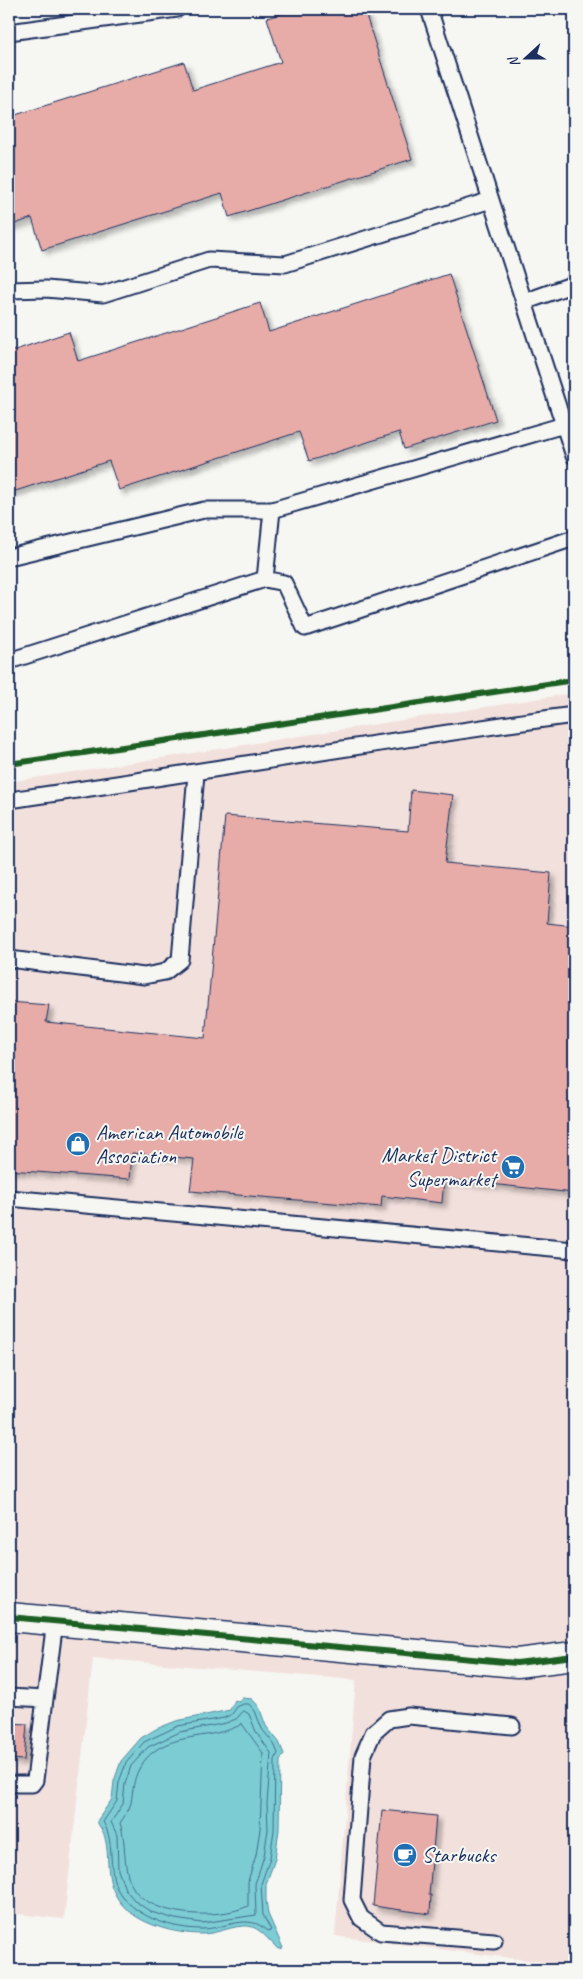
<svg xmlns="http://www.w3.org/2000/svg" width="583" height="1979" font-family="Caveat,sans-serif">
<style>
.built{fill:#f2e0dc}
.water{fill:#7bccd3;stroke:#558da4}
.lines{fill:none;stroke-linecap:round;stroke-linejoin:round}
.shore{stroke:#416e8d;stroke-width:1}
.building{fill:#e7aca8;stroke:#1b2f5e;filter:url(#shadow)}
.lane-casing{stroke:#1b2f5e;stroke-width:19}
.street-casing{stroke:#1b2f5e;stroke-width:31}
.lane{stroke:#f6f6f2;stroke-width:15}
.street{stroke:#f6f6f2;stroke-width:28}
.cycleway-casing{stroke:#f6f6f2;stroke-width:9}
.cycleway{stroke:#1b5e20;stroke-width:6}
.labels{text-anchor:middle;stroke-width:4;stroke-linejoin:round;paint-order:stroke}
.poi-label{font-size:21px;fill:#1b2f5e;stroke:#f6f6f2;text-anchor:start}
</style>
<defs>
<filter id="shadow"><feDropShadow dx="4.5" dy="4.5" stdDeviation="2.5" flood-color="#0004"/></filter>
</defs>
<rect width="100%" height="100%" fill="#f6f6f2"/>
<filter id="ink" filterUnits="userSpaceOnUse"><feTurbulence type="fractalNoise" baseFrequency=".02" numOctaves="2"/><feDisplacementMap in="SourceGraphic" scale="10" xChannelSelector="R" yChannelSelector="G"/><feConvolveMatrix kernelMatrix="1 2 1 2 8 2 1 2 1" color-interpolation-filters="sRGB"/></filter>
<g filter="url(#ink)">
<path class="built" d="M574,693V1966L335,1936L356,1680L93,1658L64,1919L9,1913V782Z"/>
<path class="water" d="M242,1698L252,1699L259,1707L266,1726L279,1742L284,1754L280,1761L279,1830L275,1859L266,1884V1900L268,1914L283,1948L278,1949C270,1942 260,1927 248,1926C233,1925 217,1934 202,1934C173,1934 129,1923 115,1894C105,1876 110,1857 105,1838C104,1831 99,1827 97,1821L112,1799L114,1781L121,1761L141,1738L156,1729L176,1721L230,1710L235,1700L239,1702Z"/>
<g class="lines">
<path class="shore" d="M244,1704H249L255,1711L262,1729L274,1744L278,1753L275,1760L274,1830L270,1858L261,1884L263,1915L271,1930L267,1931C249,1912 225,1929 202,1929C173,1929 139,1918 121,1895C105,1874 117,1844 103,1822L117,1801L119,1782L126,1763L144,1742L178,1726L224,1718L232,1714L237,1707Z
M244,1711L249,1714L256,1732L271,1753L267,1803L268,1829L264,1856L255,1884L256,1915L202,1923L175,1919L151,1912L135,1901L125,1889L118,1870L117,1835L111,1822L123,1804L125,1784L131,1766L148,1747L180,1732L226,1723L236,1719Z
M242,1724L263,1753L260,1829L256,1855L248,1881V1906C219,1920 146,1918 131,1884C122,1864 127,1843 120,1823C124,1817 129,1810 131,1803C133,1791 133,1780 139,1769C161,1728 210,1743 242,1724Z"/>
</g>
<path class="building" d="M297,9H364L412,159L229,217L222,193L42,250L32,218L9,226V117L184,62L193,90L281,62L267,18Z
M449,274L496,420L404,449L399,432L309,461L299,432L119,490L109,461L9,493V352L69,332L78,361L260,303L269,332Z
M411,790L453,795L445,863L551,873L547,923L574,926V1193L444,1179L442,1203L382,1196L381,1207L190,1191L194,1159L132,1153L130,1179L9,1170V1002L49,1005L46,1022L205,1038L225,816L408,831Z
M9,1723L27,1724L24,1760L9,1759Z
M382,1810L436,1816L429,1895H431L430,1914L373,1906Z"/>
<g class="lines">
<g class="lane-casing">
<path id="lane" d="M429,9L574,456
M9,32L177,9
M9,290L46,289L103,294L209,260L285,264L491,200
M524,302L574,284
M9,557L204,510H272L564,425
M265,579L272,510
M9,661L265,579L284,583L305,628L574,538
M9,800C198,773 385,740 574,715
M9,959L144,976L165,972L180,960L196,774
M9,1198L574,1250
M9,1697L45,1699L55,1621
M9,1784H32L35,1780L45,1699
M494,1941L381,1932L361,1918L352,1900L363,1756L373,1733L389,1719L409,1716L512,1726"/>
</g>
<g class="street-casing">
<path id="street" d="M9,1617L517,1663L574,1656"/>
</g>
<use href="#lane" class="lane"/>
<use href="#street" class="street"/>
<g class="cycleway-casing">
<path id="cycleway" d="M9,764L574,680
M9,1617L517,1663L574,1656"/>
</g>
<use href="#cycleway" class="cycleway"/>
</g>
</g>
<defs>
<g id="shop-disc" transform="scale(1.25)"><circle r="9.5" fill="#1f6fb2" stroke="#f6f6f2"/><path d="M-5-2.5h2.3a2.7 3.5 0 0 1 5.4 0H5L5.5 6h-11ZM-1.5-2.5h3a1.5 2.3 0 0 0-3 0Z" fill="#fff"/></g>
<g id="supermarket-disc" transform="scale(1.25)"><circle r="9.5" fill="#1f6fb2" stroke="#f6f6f2"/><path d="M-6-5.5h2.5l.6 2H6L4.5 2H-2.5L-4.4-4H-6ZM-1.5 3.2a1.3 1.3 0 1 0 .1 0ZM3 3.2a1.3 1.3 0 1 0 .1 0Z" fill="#fff"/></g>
<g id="cafe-disc" transform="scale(1.25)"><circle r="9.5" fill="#1f6fb2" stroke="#f6f6f2"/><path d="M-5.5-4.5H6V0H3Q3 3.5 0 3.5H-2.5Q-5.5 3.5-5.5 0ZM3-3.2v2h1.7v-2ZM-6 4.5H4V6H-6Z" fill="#fff"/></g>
</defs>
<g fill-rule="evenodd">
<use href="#shop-disc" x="78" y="1144"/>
<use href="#supermarket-disc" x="513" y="1167"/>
<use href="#cafe-disc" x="405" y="1855"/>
</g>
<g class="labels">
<g class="poi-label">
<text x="96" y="1139">American Automobile<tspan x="96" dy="24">Association</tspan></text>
<text x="496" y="1162" text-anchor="end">Market District<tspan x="496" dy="24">Supermarket</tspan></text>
<text x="422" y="1862">Starbucks</text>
</g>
</g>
<rect width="583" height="1979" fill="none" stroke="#f6f6f2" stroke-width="30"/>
<rect x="15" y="15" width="553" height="1949" fill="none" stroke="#1b2f5e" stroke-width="2" filter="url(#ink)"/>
<g transform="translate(526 58) rotate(249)" stroke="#f6f6f2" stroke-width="4" paint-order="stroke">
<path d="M0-4L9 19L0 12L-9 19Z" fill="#1b2f5e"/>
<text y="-8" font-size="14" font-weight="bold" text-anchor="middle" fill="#1b2f5e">N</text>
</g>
</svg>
